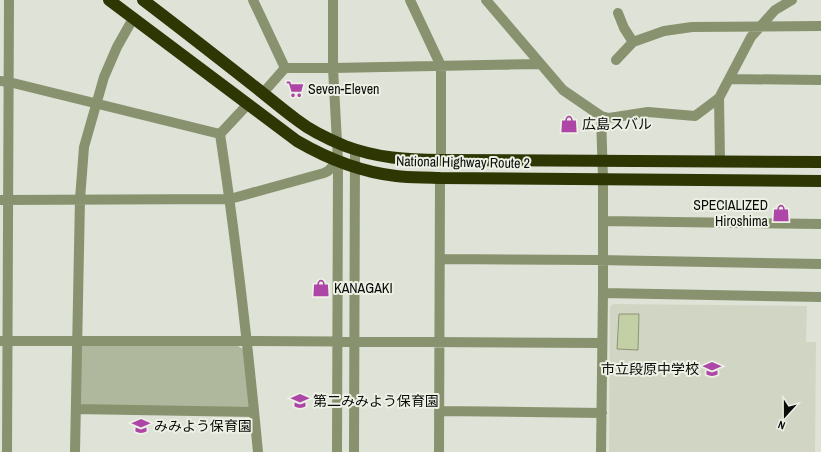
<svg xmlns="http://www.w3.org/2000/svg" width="821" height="452" font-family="'Archivo Narrow','Noto Sans JP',sans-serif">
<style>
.built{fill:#d1d6c4}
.green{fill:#afb79c}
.water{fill:#c3cfa4;stroke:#8c9476}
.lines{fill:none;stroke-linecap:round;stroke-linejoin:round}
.minor{stroke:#88926e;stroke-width:10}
.highway{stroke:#2e3704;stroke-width:12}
.labels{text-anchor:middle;stroke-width:4;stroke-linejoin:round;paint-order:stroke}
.poi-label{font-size:14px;fill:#0b0c09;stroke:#ecf0e5;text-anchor:start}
.street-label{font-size:14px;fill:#0b0c09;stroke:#ecf0e5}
</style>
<rect width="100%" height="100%" fill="#dfe2d7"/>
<path class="built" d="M613,304L807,306L806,342H816L815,452H609L610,307Z"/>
<path class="green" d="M83,344L238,346L243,349L251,405L247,409L83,406L79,403L80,347Z"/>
<path class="water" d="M619,314H639L638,350L617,349Z"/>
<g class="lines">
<path class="minor" d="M253,0L285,68
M333,0V68L338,161L337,452
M410,0L441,66V160
M486,0L563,90L601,116L609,118L648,112L695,116L719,98
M618,13L624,28L633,42
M616,60L633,42L664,31L692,27L821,26
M729,79L821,80
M0,81L9,82L220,134L248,104
M263,93L285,68H333L540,64
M601,116L603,179V293L601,452
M220,134C236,240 248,346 258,452
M720,162L719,98L751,37L775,10L792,0
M0,200L230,199L324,173L328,171L338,161
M603,221L821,224
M440,259L597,260L821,264
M603,293L821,297
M0,341H248L602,343
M76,409L254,412
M439,411L602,413
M7,452L9,0
M75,452L80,199L84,147L104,77L117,47L130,24L134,19
M354,452L355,149
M439,452L440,178"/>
<path class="highway" d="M109,0L297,141C328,159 361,172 396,176C411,178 425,177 440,178L821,181
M143,0C180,28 217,57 254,86C268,97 282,109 297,120C311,131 328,139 345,146C377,158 407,160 441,160L821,162"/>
</g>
<defs>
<g id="supermarket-bare" transform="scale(1.38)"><path d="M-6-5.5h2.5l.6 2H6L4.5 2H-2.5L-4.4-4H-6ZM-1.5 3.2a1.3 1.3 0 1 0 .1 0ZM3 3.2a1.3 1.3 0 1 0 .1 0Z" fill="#ae46a8" stroke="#ecf0e5" stroke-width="2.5" paint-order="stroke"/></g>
<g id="shop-bare" transform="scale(1.38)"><path d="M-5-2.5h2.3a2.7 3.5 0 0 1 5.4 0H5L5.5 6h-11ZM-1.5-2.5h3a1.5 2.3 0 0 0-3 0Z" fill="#ae46a8" stroke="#ecf0e5" stroke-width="2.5" paint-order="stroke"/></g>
<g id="school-bare" transform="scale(1.38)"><path d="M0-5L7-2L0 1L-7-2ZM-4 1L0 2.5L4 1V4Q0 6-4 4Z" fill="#ae46a8" stroke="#ecf0e5" stroke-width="2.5" paint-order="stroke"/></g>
</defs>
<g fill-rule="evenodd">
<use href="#supermarket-bare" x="295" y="89"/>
<use href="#shop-bare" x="569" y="124"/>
<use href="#shop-bare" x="781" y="213"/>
<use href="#shop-bare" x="321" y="288"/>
<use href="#school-bare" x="712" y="369"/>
<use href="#school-bare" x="300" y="401"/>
<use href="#school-bare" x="141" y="426"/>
</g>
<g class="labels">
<g class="poi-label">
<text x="308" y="94">Seven-Eleven</text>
<text x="582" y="129">広島スバル</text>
<text x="768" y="210" text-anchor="end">SPECIALIZED<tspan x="768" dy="16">Hiroshima</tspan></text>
<text x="334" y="293">KANAGAKI</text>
<text x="699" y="374" text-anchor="end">市立段原中学校</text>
<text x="313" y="406">第二みみよう保育園</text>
<text x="154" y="431">みみよう保育園</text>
</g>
<g class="street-label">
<text transform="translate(463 162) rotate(1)" y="5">National Highway Route 2</text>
</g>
</g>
<g transform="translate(785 416) rotate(201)" stroke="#ecf0e5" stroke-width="3" paint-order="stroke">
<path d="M0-3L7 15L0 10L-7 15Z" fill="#0b0c09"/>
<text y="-6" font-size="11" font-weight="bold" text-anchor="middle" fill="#0b0c09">N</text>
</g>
</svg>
